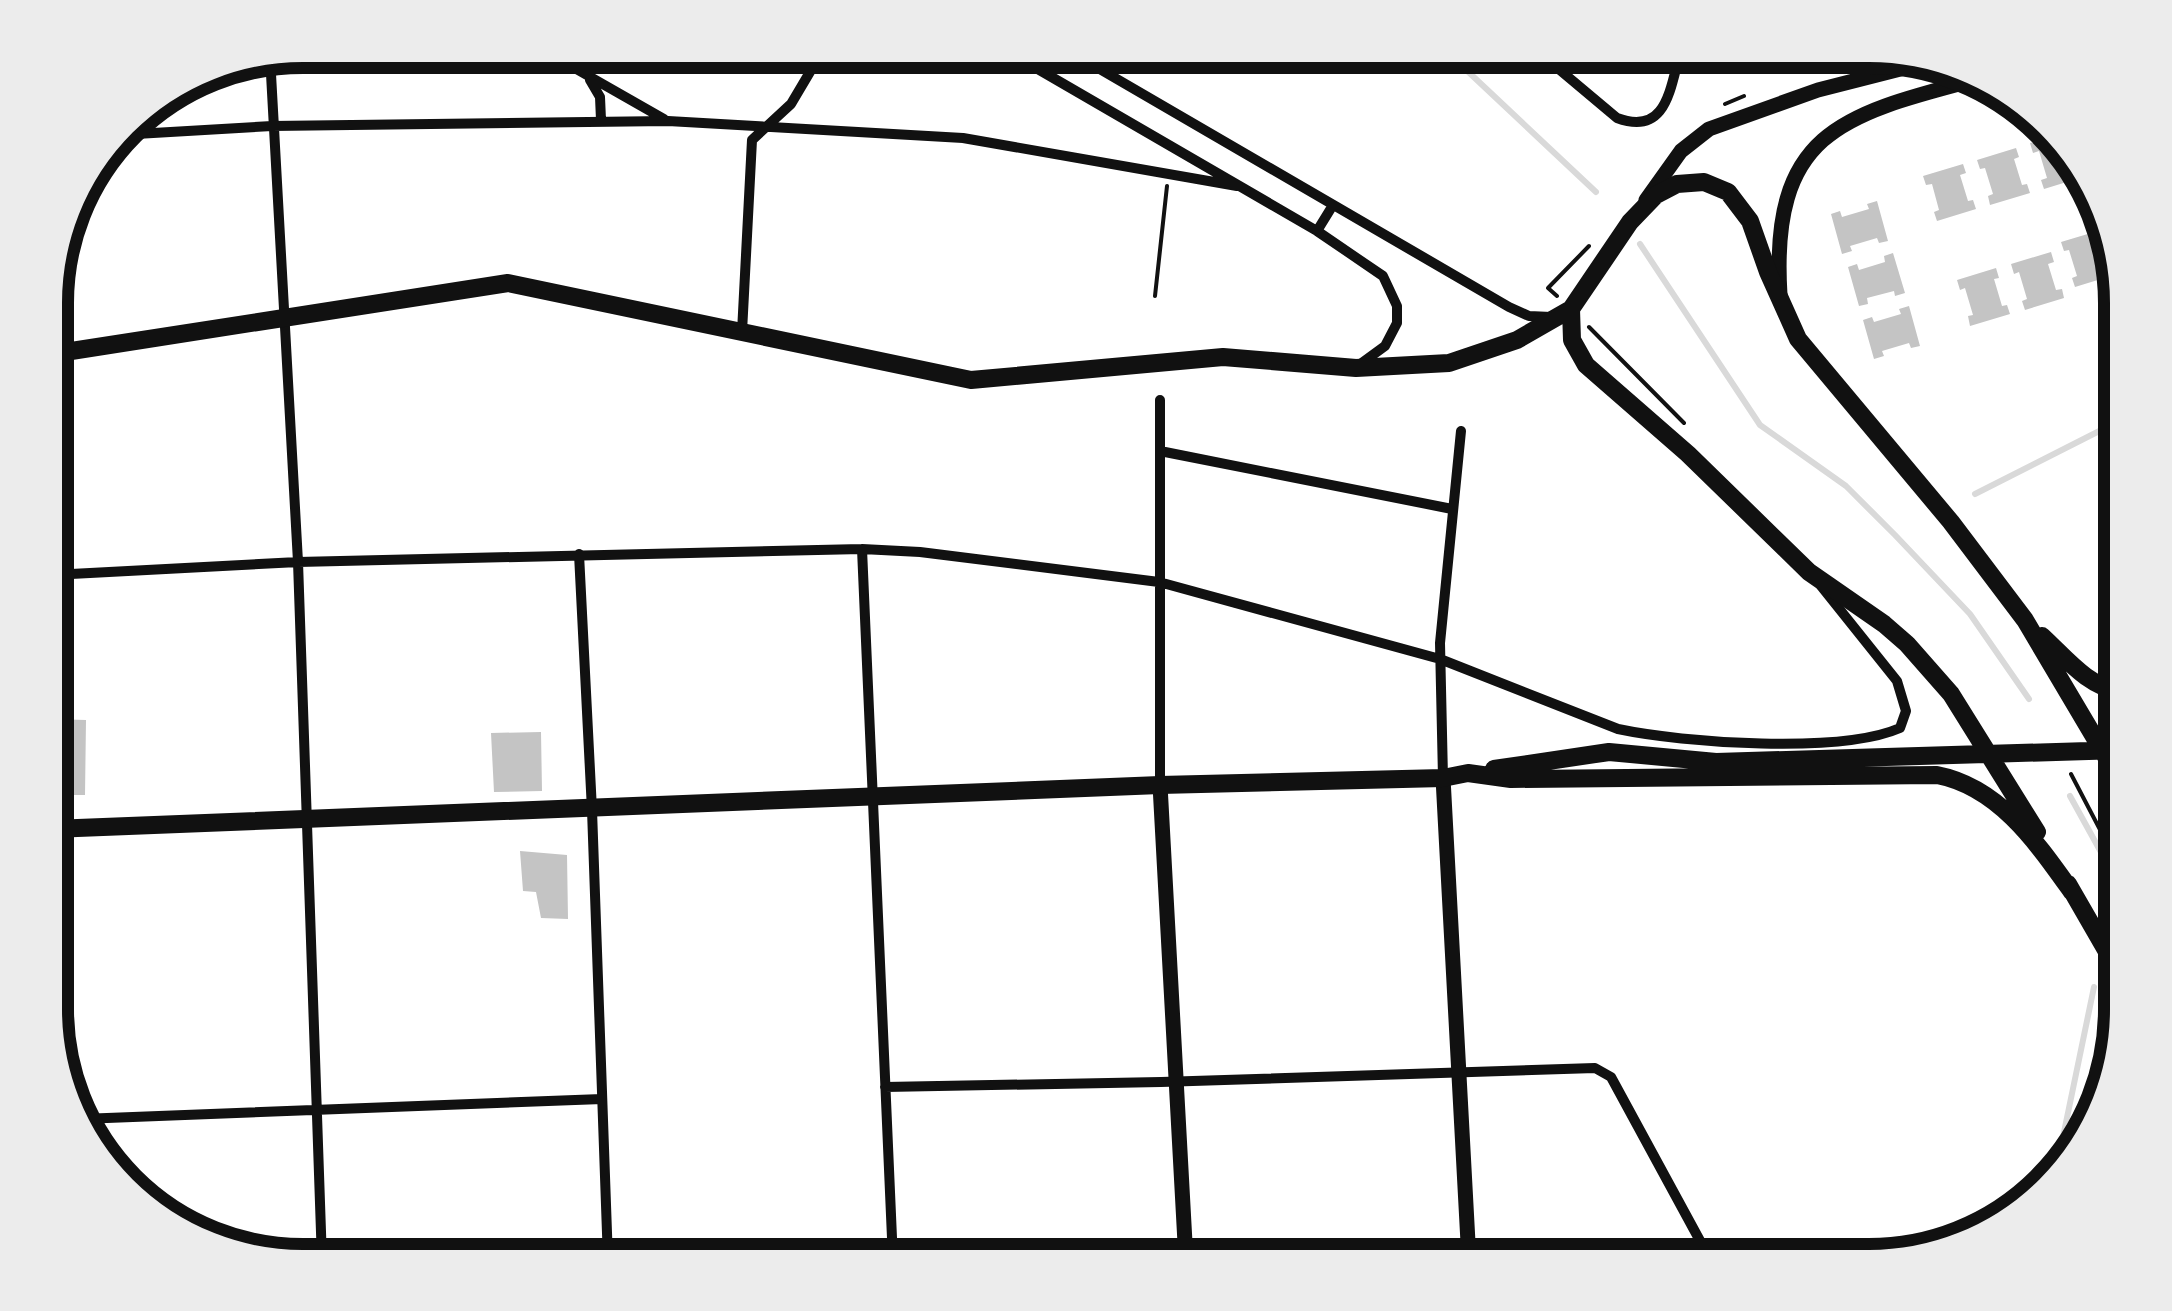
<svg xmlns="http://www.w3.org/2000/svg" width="2172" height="1311" font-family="Bitter,serif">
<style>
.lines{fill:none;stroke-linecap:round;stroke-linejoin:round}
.stream{stroke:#d9d9d9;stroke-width:6}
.building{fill:#c4c4c4}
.path{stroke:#111;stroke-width:4}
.minor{stroke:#111;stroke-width:10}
.tertiary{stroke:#111;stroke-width:15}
.secondary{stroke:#111;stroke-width:18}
.rim{fill:none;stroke:#111;stroke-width:12}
</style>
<rect width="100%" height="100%" fill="#fff"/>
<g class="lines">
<path class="stream" d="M1445,50L1596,192
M1640,244L1760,425L1846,486L1895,535L1970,614L2029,699
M1975,494L2121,420
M2070,796L2102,854
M2057,1166L2094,987"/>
</g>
<path class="building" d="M2052,137L2071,155L2075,169L2081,168L2083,177L2044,189L2041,180L2047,178L2039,151L2033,153L2030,143Z
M2016,148L2019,157L2014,159L2022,185L2027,184L2030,193L1990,205L1988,196L1993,194L1985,168L1980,169L1977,160Z
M1963,164L1966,173L1960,175L1968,201L1973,200L1976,209L1937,221L1934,212L1939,210L1932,184L1926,185L1923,176Z
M1877,201L1888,241L1879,243L1877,238L1850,246L1852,251L1842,254L1831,214L1840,211L1842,217L1869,209L1867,204Z
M2101,230L2103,239L2098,241L2106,268L2111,266L2114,275L2075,287L2072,278L2077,276L2069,250L2064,251L2061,242Z
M2051,252L2054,262L2048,264L2056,290L2062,289L2064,298L2025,310L2022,301L2027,299L2019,272L2014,274L2011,264Z
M1893,253L1905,293L1895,296L1894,291L1867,298L1868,304L1859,306L1848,267L1857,264L1859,270L1885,262L1884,256Z
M1996,268L1999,278L1994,279L2002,306L2007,305L2010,314L1970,326L1968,316L1973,315L1965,288L1960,290L1957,280Z
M1909,306L1920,346L1911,348L1909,343L1882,351L1884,356L1874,359L1863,320L1872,317L1874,322L1901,314L1899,309Z
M52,719L86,720L85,795H60L52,785Z
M541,732L542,791L494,792L491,733Z
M520,851L567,855L568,919L541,918L536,892L523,891Z
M1029,1241L1031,1261H913V1249Z"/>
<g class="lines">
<path class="path" d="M1725,104L1744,96
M1155,296L1167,186
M1557,296L1548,288L1589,246
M1589,327L1684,423
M2071,774L2120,868L2117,896L2121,915"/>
<path class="minor" d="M543,50L664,119
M1005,50L1317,231L1383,276L1397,306V323L1385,346L1359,365
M1067,50L1509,307L1529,316L1551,317
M1536,50L1617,118C1668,137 1670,86 1681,50
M270,56L298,562L322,1261
M590,80L600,97L601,120
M119,135L272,126L668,121L963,138L1237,186
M1317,231L1333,205
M742,332L752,140L791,104L823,50
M1160,451L1452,509
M862,549L893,1261
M579,554L592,810L608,1261
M52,575L298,562L862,549L920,552L1159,582L1440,659L1618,729C1684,743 1841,754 1900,728L1906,711L1897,681L1821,586
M1443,778L1440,643L1461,431
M1160,785V400
M885,1087L1161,1082L1595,1068L1611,1077L1711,1261
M81,1119L602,1099"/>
<path class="tertiary" d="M1646,200L1681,151L1709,129L1818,90L1920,64
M1780,295C1770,132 1841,115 1978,79
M1443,778L1469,1261
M1160,785L1186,1261"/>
<path class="secondary" d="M52,354L508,283L971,380L1223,357L1356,368L1449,363L1517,340L1571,309
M2042,636C2067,659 2087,686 2121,692
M1494,769L1609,752L1716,762L2121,750
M52,829L1160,785L1443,778L1468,773L1511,779L1937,775C1999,787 2037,843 2072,892
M2037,832L1951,694L1907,644L1884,624L1809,572L1688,454L1586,365L1572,340L1571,309L1630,222L1656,195L1677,184L1704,182L1728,192L1750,221L1768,272L1798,339L1951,522L2025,620L2121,782
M2068,884L2121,976"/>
</g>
<path d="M0 0H2172V1311H0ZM303 68H1869A235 235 0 0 1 2104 303V1009A235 235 0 0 1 1869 1244H303A235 235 0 0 1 68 1009V303A235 235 0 0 1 303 68Z" fill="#ececec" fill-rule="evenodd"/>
<path class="rim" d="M303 68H1869A235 235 0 0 1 2104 303V1009A235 235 0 0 1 1869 1244H303A235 235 0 0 1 68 1009V303A235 235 0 0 1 303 68Z"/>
</svg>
